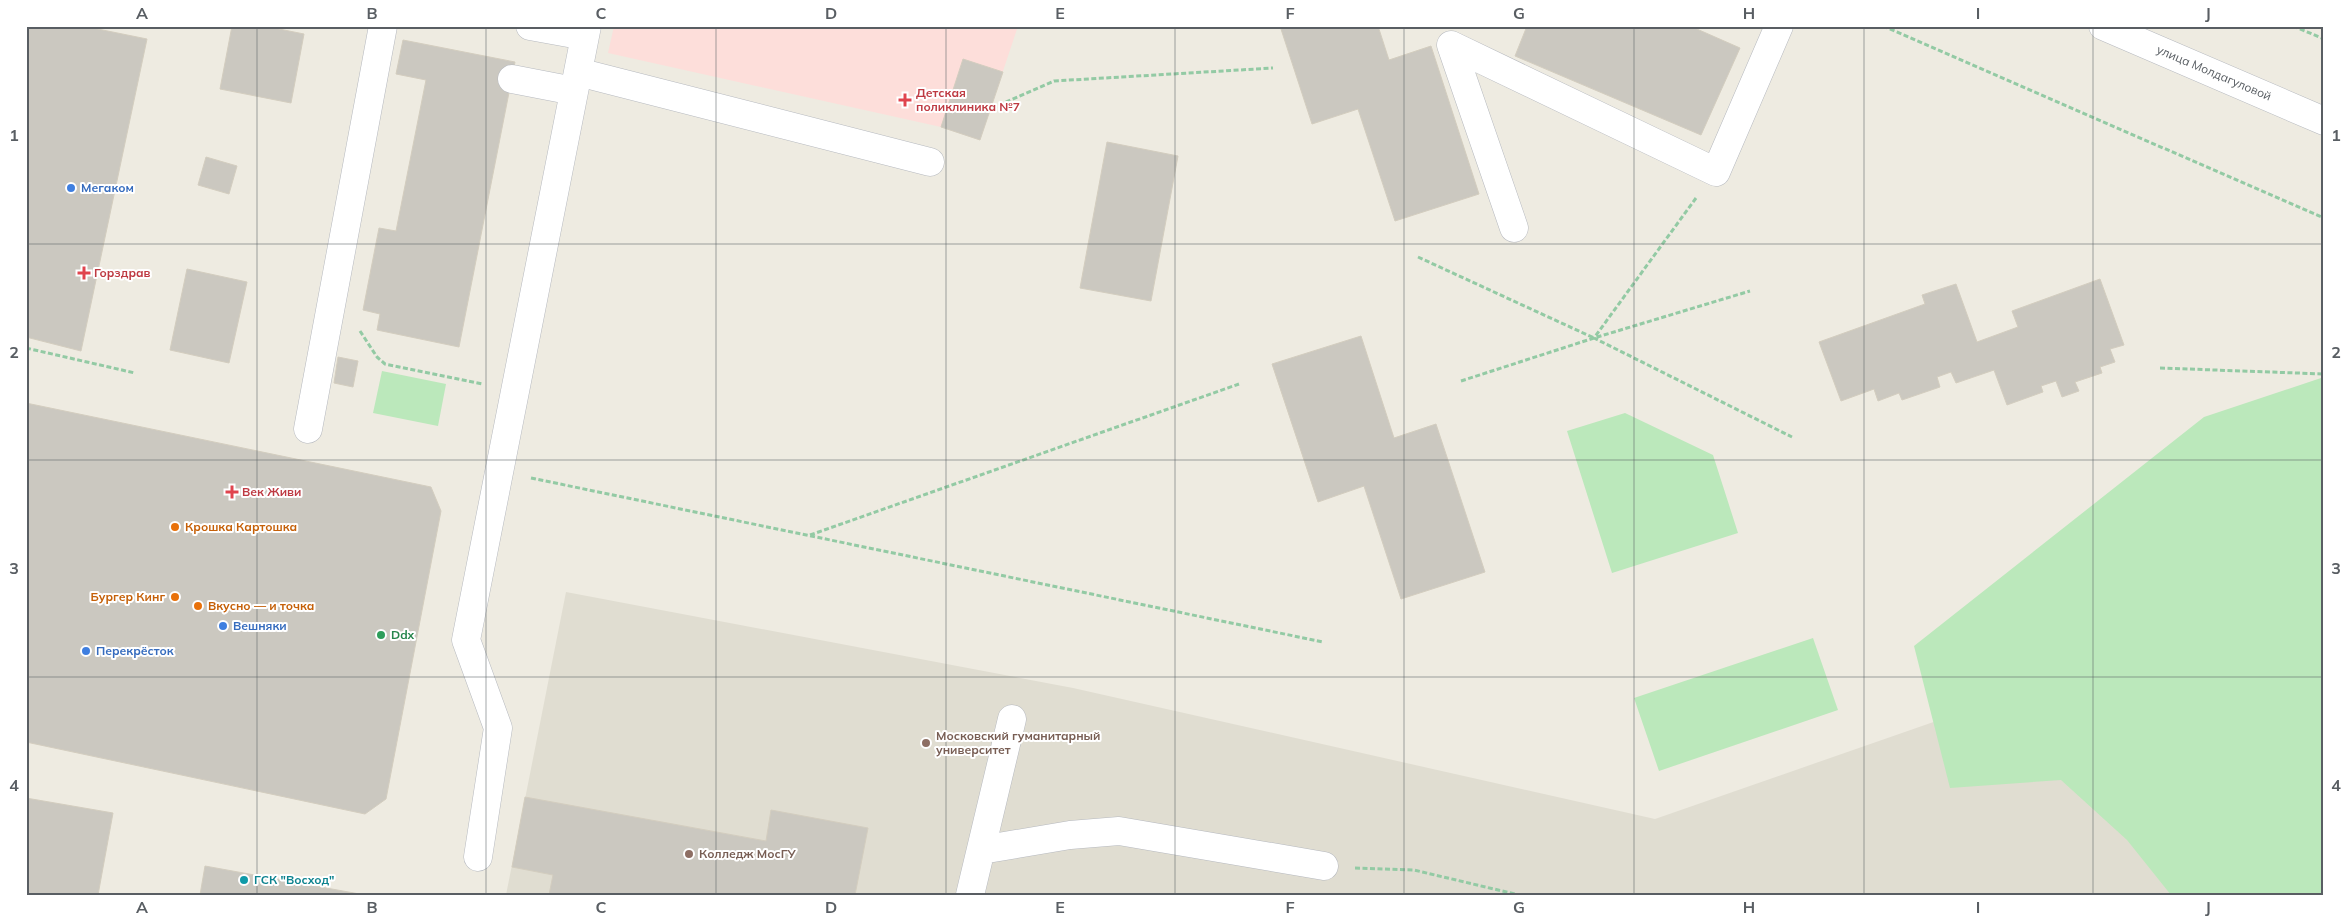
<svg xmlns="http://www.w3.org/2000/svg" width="2350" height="921" font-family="Mulish,sans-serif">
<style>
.education{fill:#e0ddd1}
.medical{fill:#fddeda}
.green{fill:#bbe8bb}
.building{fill:#cbc8c0;stroke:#d3cdbf}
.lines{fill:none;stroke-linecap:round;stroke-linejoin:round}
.minor-casing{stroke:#b6b9bf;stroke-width:29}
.path{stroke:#93caa4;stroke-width:3;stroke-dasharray:5 2.5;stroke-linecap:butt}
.minor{stroke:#fff;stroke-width:28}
.grid{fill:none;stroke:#595e63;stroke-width:1;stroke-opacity:0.55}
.health-dot{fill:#e0444e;stroke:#fff;stroke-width:2}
.shop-dot{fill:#3f7fe0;stroke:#fff;stroke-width:2}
.food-dot{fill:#e8710a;stroke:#fff;stroke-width:2}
.leisure-dot{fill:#2e9e5b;stroke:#fff;stroke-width:2}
.education-dot{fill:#8d6e63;stroke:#fff;stroke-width:2}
.culture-dot{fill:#0f9aa8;stroke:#fff;stroke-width:2}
.labels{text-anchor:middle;stroke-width:4;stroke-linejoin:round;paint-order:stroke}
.street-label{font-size:12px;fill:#595e63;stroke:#fff}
.health-label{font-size:12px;font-weight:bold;fill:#be3a42;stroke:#fff;text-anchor:start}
.shop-label{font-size:12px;font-weight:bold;fill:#366cbe;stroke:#fff;text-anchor:start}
.food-label{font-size:12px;font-weight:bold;fill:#c56008;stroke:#fff;text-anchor:start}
.leisure-label{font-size:12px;font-weight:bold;fill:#27864d;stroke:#fff;text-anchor:start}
.education-label{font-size:12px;font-weight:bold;fill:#785e54;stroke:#fff;text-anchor:start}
.culture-label{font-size:12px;font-weight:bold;fill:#0d838f;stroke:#fff;text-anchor:start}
.neatline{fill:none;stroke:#595e63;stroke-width:2}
.grid-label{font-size:16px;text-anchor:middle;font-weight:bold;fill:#595e63}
</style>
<rect width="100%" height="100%" fill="#eeebe1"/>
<path class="education" d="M2324,586V895H506L566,592L1073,688L1655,819Z"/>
<path class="medical" d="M614,26H1018L980,140L941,127L608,53Z"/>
<path class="green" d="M382,371L446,384L438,426L373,413Z
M2324,377V895H2171L2127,840L2061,780L1950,788L1914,646L2204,417Z
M1625,413L1713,455L1738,533L1612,573L1567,431Z
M1813,638L1838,710L1659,771L1634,698Z"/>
<path class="building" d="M26,26H83L147,39L81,351L26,337Z
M232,26H264L304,34L291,103L220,89Z
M1280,26H1378L1389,60L1431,46L1479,194L1395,221L1358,109L1312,124Z
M1527,26H1690L1740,48L1701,135L1515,56Z
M403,40L515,62L459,347L377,330L380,314L363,310L379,228L396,231L426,80L396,74Z
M963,59L1003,72L980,140L941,127Z
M1107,142L1178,156L1151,301L1080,288Z
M206,157L237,166L229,194L198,185Z
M187,269L247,282L229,363L170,350Z
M2100,279L2124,345L2110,349L2115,362L2100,367L2102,373L2075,382L2079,391L2062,397L2056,381L2041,386L2043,392L2007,405L1994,370L1956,383L1951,372L1937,377L1940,387L1902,400L1899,393L1878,401L1874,389L1841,401L1819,342L1925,304L1922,295L1956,284L1977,342L2018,327L2012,311Z
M1361,336L1394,438L1436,424L1485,572L1401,599L1364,486L1318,502L1272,364Z
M338,357L358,361L353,387L334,383Z
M26,403L431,487L441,511L386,799L365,814L26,742Z
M525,797L766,841L771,810L868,828L855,895H549L553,875L512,867Z
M26,798L113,813L98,895H26Z
M205,866L365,895H200Z"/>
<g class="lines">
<g class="minor-casing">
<path id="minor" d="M530,26L585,36
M2103,26L2324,121
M578,72L930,162
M512,79L574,91
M1514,228L1451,45L1716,172L1779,26
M308,429L383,26
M981,850L1070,835L1119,831L1324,866
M478,857L498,728L466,640L587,26
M970,895L1012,719"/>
</g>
<path class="path" d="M1883,26L2324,218
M2293,26L2324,39
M992,108L1054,81L1273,68
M1696,198L1594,338L1792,437
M1418,257L1594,338
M360,331L377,357L385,364L483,384
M26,348L135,373
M2160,368L2324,374
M1461,381L1594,338L1750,291
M531,478L1323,642
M810,535L1239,384
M1355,868L1414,870L1519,895"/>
<use href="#minor" class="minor"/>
</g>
<path class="grid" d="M257,26V895M486,26V895M716,26V895M946,26V895M1175,26V895M1404,26V895M1634,26V895M1864,26V895M2093,26V895M26,244H2324M26,460H2324M26,677H2324"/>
<g class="health-dot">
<path d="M902.5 92.5h5v5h5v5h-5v5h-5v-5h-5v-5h5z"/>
<path d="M81.5 265.5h5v5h5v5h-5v5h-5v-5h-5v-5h5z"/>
<path d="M229.5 484.5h5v5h5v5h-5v5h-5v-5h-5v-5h5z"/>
</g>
<g class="shop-dot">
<circle cx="71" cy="188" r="5"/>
<circle cx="223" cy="626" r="5"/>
<circle cx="86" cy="651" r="5"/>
</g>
<g class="food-dot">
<circle cx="175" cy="527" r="5"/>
<circle cx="175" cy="597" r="5"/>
<circle cx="198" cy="606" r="5"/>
</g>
<circle class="leisure-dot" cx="381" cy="635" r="5"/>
<g class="education-dot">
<circle cx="926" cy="743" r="5"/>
<circle cx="689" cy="854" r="5"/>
</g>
<circle class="culture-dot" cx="244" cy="880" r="5"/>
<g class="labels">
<g class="street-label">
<text transform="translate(2214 73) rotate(23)" y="4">улица Молдагуловой</text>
</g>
<g class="health-label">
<text x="916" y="97">Детская<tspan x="916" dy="14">поликлиника №7</tspan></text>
<text x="94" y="277">Горздрав</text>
<text x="242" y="496">Век Живи</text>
</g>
<g class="shop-label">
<text x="81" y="192">Мегаком</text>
<text x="233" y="630">Вешняки</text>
<text x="96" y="655">Перекрёсток</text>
</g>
<g class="food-label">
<text x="185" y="531">Крошка Картошка</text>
<text x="165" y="601" text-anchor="end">Бургер Кинг</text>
<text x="208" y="610">Вкусно — и точка</text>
</g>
<g class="leisure-label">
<text x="391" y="639">Ddx</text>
</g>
<g class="education-label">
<text x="936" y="740">Московский гуманитарный<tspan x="936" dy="14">университет</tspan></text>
<text x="699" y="858">Колледж МосГУ</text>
</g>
<g class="culture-label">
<text x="254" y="884">ГСК "Восход"</text>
</g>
</g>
<rect width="2350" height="921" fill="none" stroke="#ffffff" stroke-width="55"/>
<rect x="28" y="28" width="2294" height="866" class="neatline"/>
<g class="grid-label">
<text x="142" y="19">A</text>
<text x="372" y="19">B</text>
<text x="601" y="19">C</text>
<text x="831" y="19">D</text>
<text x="1060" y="19">E</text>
<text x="1290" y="19">F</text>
<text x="1519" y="19">G</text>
<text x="1749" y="19">H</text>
<text x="1978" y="19">I</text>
<text x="2208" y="19">J</text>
<text x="14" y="141">1</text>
<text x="2336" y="141">1</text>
<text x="14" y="358">2</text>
<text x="2336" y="358">2</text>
<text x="14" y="574">3</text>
<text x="2336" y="574">3</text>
<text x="14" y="791">4</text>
<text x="2336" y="791">4</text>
<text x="142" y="913">A</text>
<text x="372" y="913">B</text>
<text x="601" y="913">C</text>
<text x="831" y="913">D</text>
<text x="1060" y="913">E</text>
<text x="1290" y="913">F</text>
<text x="1519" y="913">G</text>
<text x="1749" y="913">H</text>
<text x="1978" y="913">I</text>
<text x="2208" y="913">J</text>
</g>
</svg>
